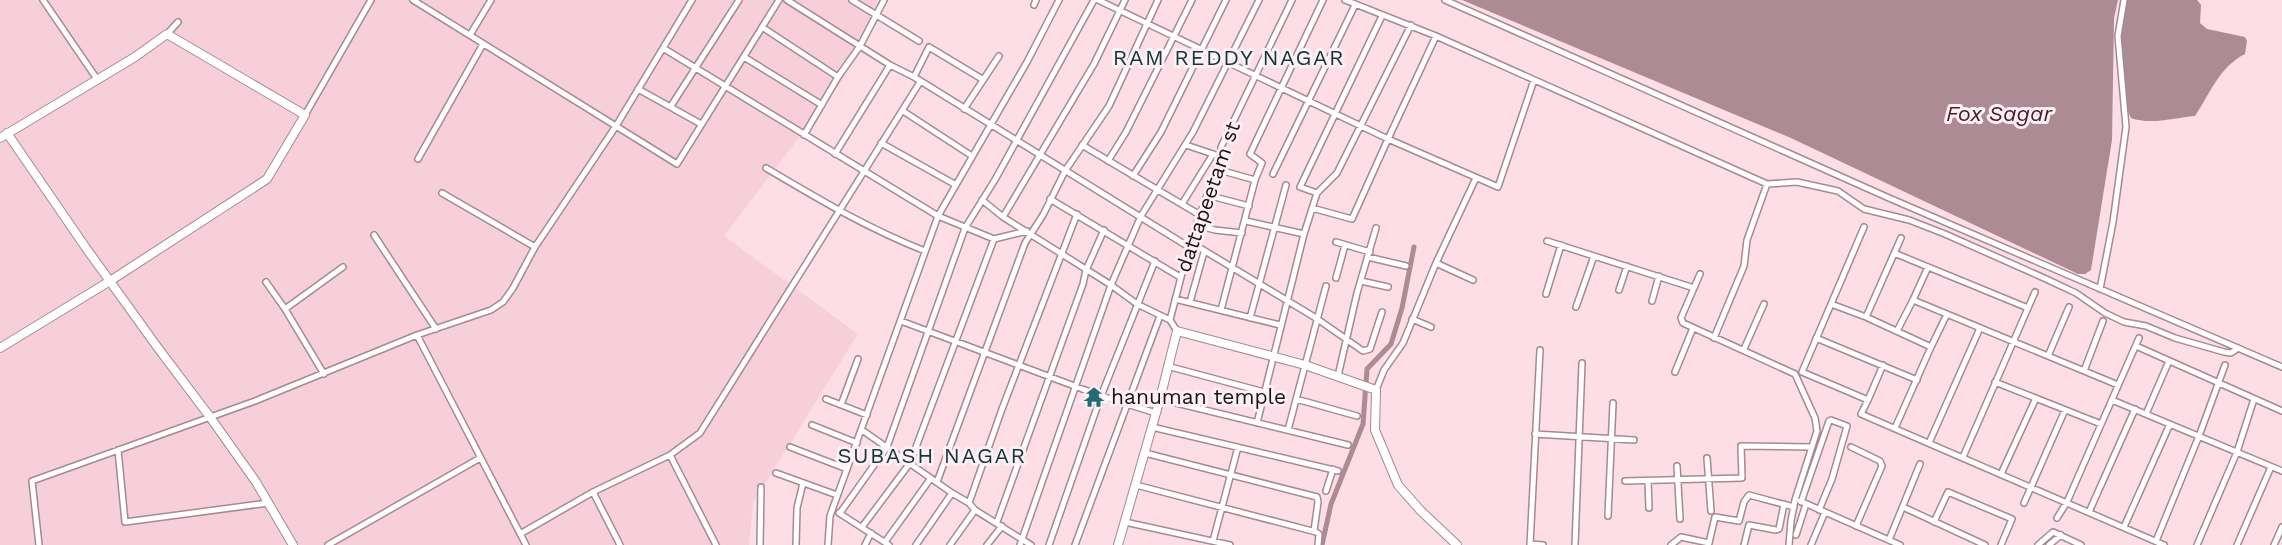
<svg xmlns="http://www.w3.org/2000/svg" width="2282" height="545" font-family="'Work Sans',sans-serif">
<style>
.built{fill:#f7cfda}
.water{fill:#ad8b94}
.lines{fill:none;stroke-linecap:round;stroke-linejoin:round}
.canal{stroke:#ad8b94;stroke-width:5}
.street-casing{stroke:#a68991;stroke-width:8}
.secondary-casing{stroke:#a68991;stroke-width:10}
.street{stroke:#fff;stroke-width:5}
.secondary{stroke:#fff;stroke-width:8}
.labels{text-anchor:middle;stroke-width:6;stroke-linejoin:round;paint-order:stroke}
.street-label{font-size:21px;fill:#1c1114;stroke:#fdf0f4}
.poi-label{font-size:21px;fill:#1c1114;stroke:#fdf0f4;text-anchor:start}
.neighbourhood-label{font-size:22px;letter-spacing:1.5px;fill:#14363b;stroke:#fdf0f4}
.water-label{font-size:22px;font-style:italic;fill:#481a2b;stroke:#fdf0f4}
</style>
<rect width="100%" height="100%" fill="#fddde6"/>
<path class="built" d="M0,0H878L842,81L724,236L858,334L753,503L749,545H0Z"/>
<path class="water" d="M1462,0H2118L2114,18L2112,140L2091,270L2085,274H2078L1791,138Z
M2126,0H2197L2201,5L2200,23L2207,29L2245,37L2247,41L2245,54C2219,67 2210,94 2195,116C2174,118 2150,125 2131,118L2127,109L2119,37Z"/>
<g class="lines">
<path class="canal" d="M1322,545L1331,504L1363,424L1367,369L1391,344L1402,308L1414,247"/>
<g class="street-casing">
<path id="street" d="M43,0L97,79
M413,0L677,164L779,0
M787,0L890,65L914,77L1189,247
M852,0L919,41
M1098,0L1388,139L1436,36
M1125,0L1094,64L1003,217L1111,285L1137,304L1170,320
M1345,0L1436,36L1767,184L1797,182L1838,191L1864,209L1909,220L1945,234L2044,278L2076,293L2105,313L2124,322L2146,326L2175,338L2224,352L2231,353L2238,348
M1445,0L1889,198L2282,367
M1034,5L1036,0
M762,27L838,77
M167,34L178,22
M470,35L491,0
M663,48L938,216L994,239L1027,231
M744,57L822,105
M914,77L929,47L982,79
M638,89L701,124
M671,106L739,0
M964,109L999,56
M903,111L972,156
M305,115L371,0
M804,135L838,77L860,46L884,0
M881,143L956,185
M1082,145L1200,215
M1186,145L1216,155
M835,154L890,65
M418,159L483,44
M1108,161L1126,132L1192,0
M766,168C820,200 867,228 925,251
M1216,169L1255,180
M1273,174L1355,5
M1133,176L1161,132L1226,0
M442,193L535,247
M1317,193L1300,187L1382,16
M1207,195L1249,206
M1050,199L1180,277
M982,200L1003,217
M1182,204L1213,154
M1312,208L1352,219L1388,139L1498,187L1534,80
M1246,221L1304,234
M1196,225L1215,230L1242,233
M1864,227L1802,372L1868,400L1883,365
M374,235L436,329
M1547,241L1694,288
M1190,242L1316,318L1363,351L1370,349L1382,312
M1336,242L1370,252
M1894,253L2028,308L1963,457
M1368,257L1406,266
M1436,263L1473,280
M1700,274L1681,318L1683,323L1795,374L1815,418L1817,431L1795,500L1791,521L1789,545
M1336,278L1345,245
M1361,281L1388,287
M266,282L285,309L324,374
M2100,289L2113,222L2126,127L2118,36L2124,0
M1619,290L1627,266
M1546,294L1561,245
M1175,299L1280,325
M1913,300L1928,267
M1652,301L1659,276
M1190,302L1204,252
M1831,304L1866,317L1931,347L1895,428
M1576,307L1594,256
M2028,308L2035,292
M285,309L343,267
M1221,310L1255,180L1262,163L1250,154L1323,0
M1866,317L1901,238
M1250,318L1286,185
M1412,319L1431,327
M901,321L1101,396L1156,413
M1177,331L1170,320L1190,242L1221,156V147L1292,0
M1897,331L1913,300L2118,385
M417,335L526,545
M1714,338L1744,266L1747,240L1767,184
M1816,338L1917,380
M2136,346L2282,411
M1931,347L1947,314
M1744,349L1764,304
M2048,356L2069,307
M1167,366L1264,392
M2084,371L2103,321
M1675,372L1693,328
M1338,376L1357,293L1376,228
M1995,382L2101,424
M1376,390L1384,370L1403,343L1436,263L1476,178
M826,399L867,415
M1160,399L1348,445
M1296,399L1357,416
M1868,400L1861,414L2164,545
M2112,400L2282,471
M841,405L858,359
M2146,414L2169,361
M1257,423L1304,234L1317,193L1337,173L1411,25
M812,425L857,443
M1152,427L1338,471
M862,430L952,493L969,503L975,510L1031,545
M1288,430L1326,286
M1535,434L1634,440
M1929,443L1980,328
M790,447L847,469
M1851,447L1880,461L1882,466L1856,526
M118,450L125,522L268,503
M1145,453L1317,497L1318,502L1314,531
M670,455L716,545
M1707,458L1711,511
M1677,466L1680,519
M776,473L837,495
M2001,474L2036,398
M1625,481L1742,478L1741,446L1812,447
M1648,481L1649,508
M937,482L1025,243L1043,215L1065,171L1109,106L1158,0
M1136,485L1316,532L1319,534L1318,545
M1326,491L1333,469
M593,492L620,545
M1800,501L1900,545
M1801,502L1829,421L1831,420L1847,426L1832,479L1819,510
M969,503L1002,409L1077,214
M2024,503L2065,410
M1903,507L1985,545
M2089,512L2135,409
M839,513L889,545
M840,513L887,447L965,228L996,178L1094,0
M1608,516L1613,403
M2057,518L2067,502L2139,338
M997,522L1083,284L1086,270L1104,230
M1125,522L1230,545
M1934,522L1948,492L2012,519L2001,545
M862,527L910,463L994,239
M2124,527L2170,424
M520,534L593,492L670,455L700,433L920,82
M1796,535L1806,504
M1889,540L1920,464
M1213,541L1238,447
M2156,541L2199,436L2225,365
M885,542L931,478
M1531,544L1543,545
M39,545L32,481L255,401L417,335L491,310L503,302L513,288L535,247L616,126L692,0
M328,545L480,458
M760,545L761,487
M796,545L797,508L803,483
M828,545L830,516L938,216L1027,62L1059,0
M865,545L871,533
M916,545L952,493
M950,545L975,510
M987,545L1002,526
M1020,545L1111,285L1141,216L1193,132L1259,0
M1049,545L1101,396L1155,261
M1075,545L1160,316
M1530,545L1540,350
M1575,545L1582,363
M1671,545L1681,537L1709,543L1715,517L1739,521L1744,502L1749,495L1794,507
M1744,545L1749,525L1776,530L1779,529L1784,504
M1811,545L1825,512
M2038,545L2053,532L2081,545
M2049,545L2061,535
M2197,545L2237,452L2254,399
M2237,545L2271,467
M2274,545L2282,527"/>
</g>
<g class="secondary-casing">
<path id="secondary" d="M7,133L86,248L158,348L210,417L256,482L293,545
M0,138L135,57L167,34L305,115L267,179L110,281L0,348
M1118,545L1160,399L1177,331L1305,365L1376,390L1375,430L1398,485L1420,510L1457,545"/>
</g>
<use href="#street" class="street"/>
<use href="#secondary" class="secondary"/>
</g>
<defs>
<g id="temple-bare" transform="scale(1.62)"><path d="M0-6L5-2H3V0L6.5 2.5H4V6H1.5V3h-3V6H-4V2.5H-6.5L-3 0V-2H-5Z" fill="#236c77" stroke="#fdf0f4" stroke-width="2.5" paint-order="stroke"/></g>
</defs>
<g fill-rule="evenodd">
<use href="#temple-bare" x="1094" y="397"/>
</g>
<g class="labels">
<g class="street-label">
<text transform="translate(1208 197) rotate(-71)" y="7">dattapeetam st</text>
</g>
<g class="poi-label">
<text x="1111" y="404">hanuman temple</text>
</g>
<g class="neighbourhood-label">
<text x="1229" y="65">RAM REDDY NAGAR</text>
<text x="932" y="463">SUBASH NAGAR</text>
</g>
<g class="water-label">
<text x="1999" y="121">Fox Sagar</text>
</g>
</g>
</svg>
